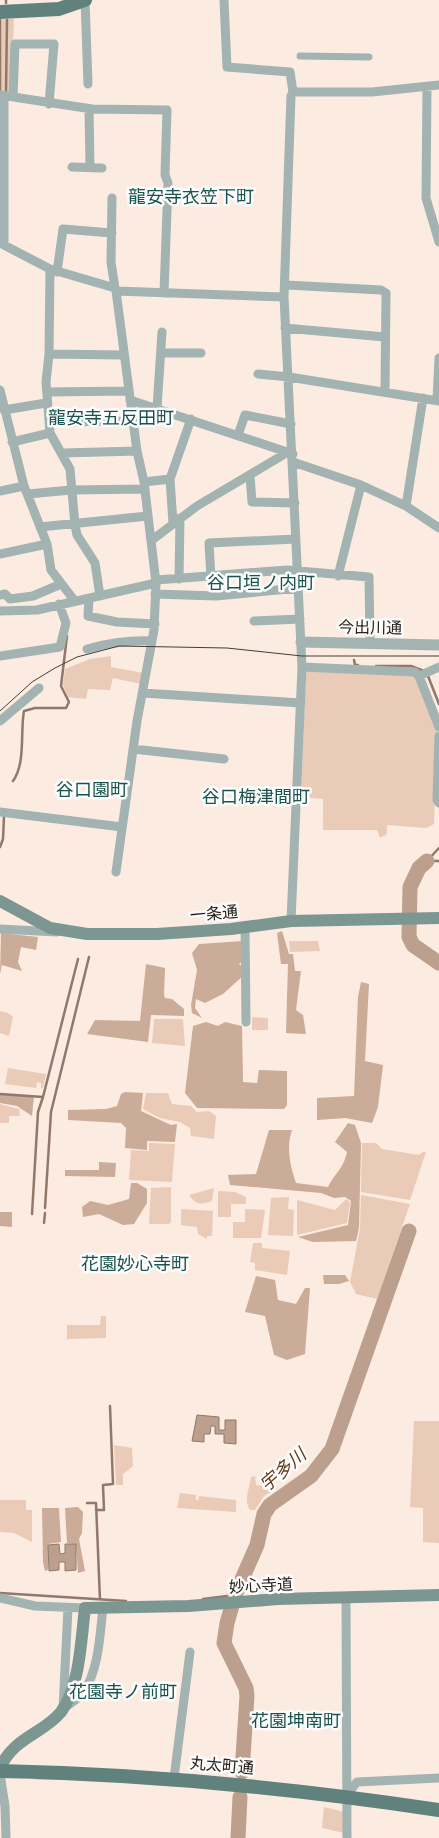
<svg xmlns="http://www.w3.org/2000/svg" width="439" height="1838" font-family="'Space Grotesk','Noto Sans JP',sans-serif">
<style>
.green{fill:#e9cbb7}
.forest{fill:#caac99}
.water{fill:#bc9f8c;stroke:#90796a}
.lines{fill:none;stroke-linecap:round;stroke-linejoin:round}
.stream{stroke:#90796a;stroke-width:2.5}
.river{stroke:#bc9f8c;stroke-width:15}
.pedestrian{stroke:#a2b3b1;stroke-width:7}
.minor{stroke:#a2b3b1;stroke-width:9}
.tertiary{stroke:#a2b3b1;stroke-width:11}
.secondary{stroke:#7c9692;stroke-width:12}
.primary{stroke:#61817d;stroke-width:14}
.tram{stroke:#473d35;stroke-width:1}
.labels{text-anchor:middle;stroke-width:5;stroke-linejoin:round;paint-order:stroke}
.street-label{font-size:16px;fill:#2a211a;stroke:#fcfcfc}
.neighbourhood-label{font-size:18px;fill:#19534d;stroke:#fcfcfc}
.water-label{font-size:18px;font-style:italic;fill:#603618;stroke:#fcfcfc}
</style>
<rect width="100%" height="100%" fill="#fcebe1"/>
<path class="green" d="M0,19H14L11,94L0,93Z
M111,656V667L143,673L141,684L113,678L110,690L88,689L86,699L68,697L63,685L65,669L90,659Z
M310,669L414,674L437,730L434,824L426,828L387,825V834L380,838L377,830H323V799L301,797L306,673Z
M289,941H318L320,951L290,952Z
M0,1011L8,1013L13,1017L9,1036L0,1033Z
M252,1017L268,1018V1030H252Z
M154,1019H183L185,1046L152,1043Z
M8,1068L46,1074L43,1088H41V1083L37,1082L36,1088L5,1084Z
M146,1093H168L172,1104L191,1106L197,1112L209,1111L216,1116L214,1139L191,1136L190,1128L180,1122L160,1118L143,1109Z
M0,1104L19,1109L20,1116H9V1123H0Z
M149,1143L175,1144L172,1182L129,1180L131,1150L149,1151Z
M362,1143H376L382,1149L419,1155L423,1152H426L410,1200L361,1192Z
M171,1187V1222L169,1224H149L151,1188Z
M214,1188L212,1201C201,1205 196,1205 189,1195Z
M218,1191L235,1192L246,1197V1204H231V1217H218Z
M361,1195L410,1204L377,1299L356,1294L350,1282L360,1229Z
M289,1197L288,1209L294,1210L293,1236L268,1235L271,1198Z
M346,1199L350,1202L347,1223L297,1235V1200L335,1210Z
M181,1209L213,1211L212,1236H207V1239L198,1234L197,1227L181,1225Z
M245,1209L265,1210L261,1238H233V1222H245Z
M253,1243H262V1248L290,1251L287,1275L255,1270V1263L250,1262Z
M101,1316H106V1338L67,1339V1325H100Z
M414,1421H439V1543L423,1542V1508L410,1507Z
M114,1445L132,1448L133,1466L123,1474V1485H116Z
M255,1476L256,1485L278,1488L264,1496L255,1510H250C243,1500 250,1488 251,1477Z
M180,1493L196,1495V1500H198L199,1496L236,1500V1512L177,1508Z
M0,1500H26V1510H32V1542L14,1533L0,1532Z
M324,1807L344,1812V1833L322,1828Z"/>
<path class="forest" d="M282,931L289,954H293L295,971H301L296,1010L303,1015L306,1034L286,1033L288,964H281L277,933Z
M1,933L38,937L36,950L21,947L18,962L22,971L2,965L0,974Z
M243,941L245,959L239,964L244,969V975L223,994L205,1003L196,999L195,1008L202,1018L192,1013L191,1005L197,970L192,953L199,944Z
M146,964L165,968L164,995L165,998L172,999L184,1009V1016L151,1015L148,1042L87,1034L95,1020L140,1021Z
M361,982L369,984L365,1061L383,1065L378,1107L372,1123L345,1118L317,1120V1098L354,1096L358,997Z
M206,1022L218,1026L225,1022L242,1026L243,1082L257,1083L259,1070L287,1071V1105L284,1109L197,1108L185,1093L193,1026Z
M125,1092L143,1093L141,1111L171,1125L177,1124L175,1142L147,1141V1150L125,1148L126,1128L121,1123L68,1120V1110L106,1109L117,1106L121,1094Z
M0,1094L34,1096L32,1116L17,1106L0,1103Z
M348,1123L355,1125L361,1143L359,1228L356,1241L313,1242L298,1237L348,1225L351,1201L345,1197L334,1198L321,1193L230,1185L228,1175L256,1174L269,1130H292C286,1148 290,1165 296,1183L328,1187C336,1171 343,1170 347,1152L335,1142Z
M99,1162L116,1163L115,1177L65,1176V1170H99Z
M131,1183H137L147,1189V1203L134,1224L123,1225L99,1214L83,1217L82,1207L90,1201L108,1205L129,1199Z
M0,1212H12V1227L0,1226Z
M323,1275H345L349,1281L339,1284H324Z
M256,1276L275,1280L278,1300L296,1304L305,1288H310L305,1354L287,1360L274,1355L265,1316L245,1312Z
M78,1507L83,1512L82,1533L79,1539L85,1571L78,1573L76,1544L67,1543L65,1508Z
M42,1508H59L61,1542L48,1544V1570L45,1571L43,1562Z"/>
<path class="water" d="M197,1415L219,1417V1430H225V1420H236V1444L224,1443V1434H215V1426H211L210,1434H204V1442L192,1441Z
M59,1544L60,1554L65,1553V1544H76V1570L65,1571V1562H59V1570L49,1571L48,1545Z"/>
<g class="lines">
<path class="stream" d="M6,3V0
M0,20V91
M6,92L7,20
M354,660L355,665H358
M376,666H411L424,671
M428,676L439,704
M13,781C26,763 20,731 24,711L35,708H66L69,702L61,686L67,636
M0,847L3,839L4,816
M427,861L439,848
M427,861H439
M0,1094L43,1097L38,1112L32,1214
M43,1097L78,959
M45,1208L51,1112L89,957
M44,1223L45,1213
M87,1503H96L100,1600
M96,1510H104L103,1485L113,1484L110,1406
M0,1593L126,1601
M203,1599L235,1595"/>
<path class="river" d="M427,861L419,868L410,887L409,937L413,945L439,963
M242,1772L247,1696L246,1688L224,1643L227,1623L235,1595L257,1545L264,1514L270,1505L311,1476L332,1449L409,1231
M238,1838L240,1797"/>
<path class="pedestrian" d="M300,56L369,57"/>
<path class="minor" d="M85,0L88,84
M224,0L227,67L290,72L293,92
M427,87L426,198L439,242
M0,95L92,109L167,110L165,175L168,183L164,293
M13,97L15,44H54L49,104
M89,109L90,167
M72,167L102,168
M112,198L111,262L115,288
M0,243L50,269L115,288L116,291L284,297
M4,244V96
M50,269L49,354L46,382L50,433L70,469L75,525L77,535L95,563L100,596
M57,272L63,229L112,233
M286,285L381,290L386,293L385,392
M116,291L137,451L144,482L156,583L154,630L137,721L116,872
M285,328L385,337
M161,353H201
M49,354L123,355
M258,374L289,377L439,401
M0,390L24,486L47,544L51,570L74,600
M47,392L128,391
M130,400L293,454
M437,400L439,358
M157,408L162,332
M4,410L46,403
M50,422L133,421
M238,435L245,415L291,424
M12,442L50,433
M63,453L137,451
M293,462L361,485L406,506L439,528
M250,476L252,502L295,503
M144,482L170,479
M0,491L24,486
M28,494L71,490L145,489
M406,506L423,398
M173,523L170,479L191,419
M40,527L148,516
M152,540L197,506L288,452
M0,554L47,544
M338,576L361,485
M211,578L209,543L296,539
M179,579L180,518
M156,580L287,570L369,577L370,643
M155,594L216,596L299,588
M0,595L5,594L10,599L33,596L61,584
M89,598L88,616L117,622L155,624
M0,611L37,610L156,583
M254,621L300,619
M87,649C109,643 129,640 152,641
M0,656L60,647L66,623L59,604
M302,667L415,672L419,676
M439,667L419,676L439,727
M143,693L301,703
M0,721L39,688
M439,736L437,800L439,803
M133,749L224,759
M0,812L122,827
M291,921L302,667L284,297L291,96L293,92H372L439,85
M245,927L246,1022
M0,929L57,932
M0,1598L35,1606L85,1608
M346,1598L347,1838
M68,1608L63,1709C69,1704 79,1699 84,1692C99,1668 100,1634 103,1607
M0,1774L5,1806L6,1838
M174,1778L190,1652
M346,1796L357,1782L439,1778"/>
<path class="tertiary" d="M301,642L439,645"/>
<path class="secondary" d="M0,901L50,928L87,934H157L231,929L291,921L439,918
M0,1768C14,1737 43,1734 61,1712C80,1687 81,1639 85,1608L188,1606L278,1599L439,1595"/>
<path class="primary" d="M0,12L59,9L85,0
M0,1771C148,1774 293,1788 439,1810"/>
<path class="tram" d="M0,711L32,682L55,668L77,657L119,646L227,648L302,656H439"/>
</g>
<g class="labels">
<g class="street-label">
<text transform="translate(370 627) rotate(1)" y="6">今出川通</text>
<text transform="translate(214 913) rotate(-5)" y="6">一条通</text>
<text transform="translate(261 1585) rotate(-3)" y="6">妙心寺道</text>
<text transform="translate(222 1765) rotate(5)" y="6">丸太町通</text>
</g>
<g class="neighbourhood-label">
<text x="191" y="203">龍安寺衣笠下町</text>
<text x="111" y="424">龍安寺五反田町</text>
<text x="261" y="589">谷口垣ノ内町</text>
<text x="92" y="796">谷口園町</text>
<text x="256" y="803">谷口梅津間町</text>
<text x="135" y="1270">花園妙心寺町</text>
<text x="123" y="1698">花園寺ノ前町</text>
<text x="296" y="1727">花園坤南町</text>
</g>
<g class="water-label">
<text transform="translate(283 1470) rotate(-41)" y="6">宇多川</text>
</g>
</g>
</svg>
